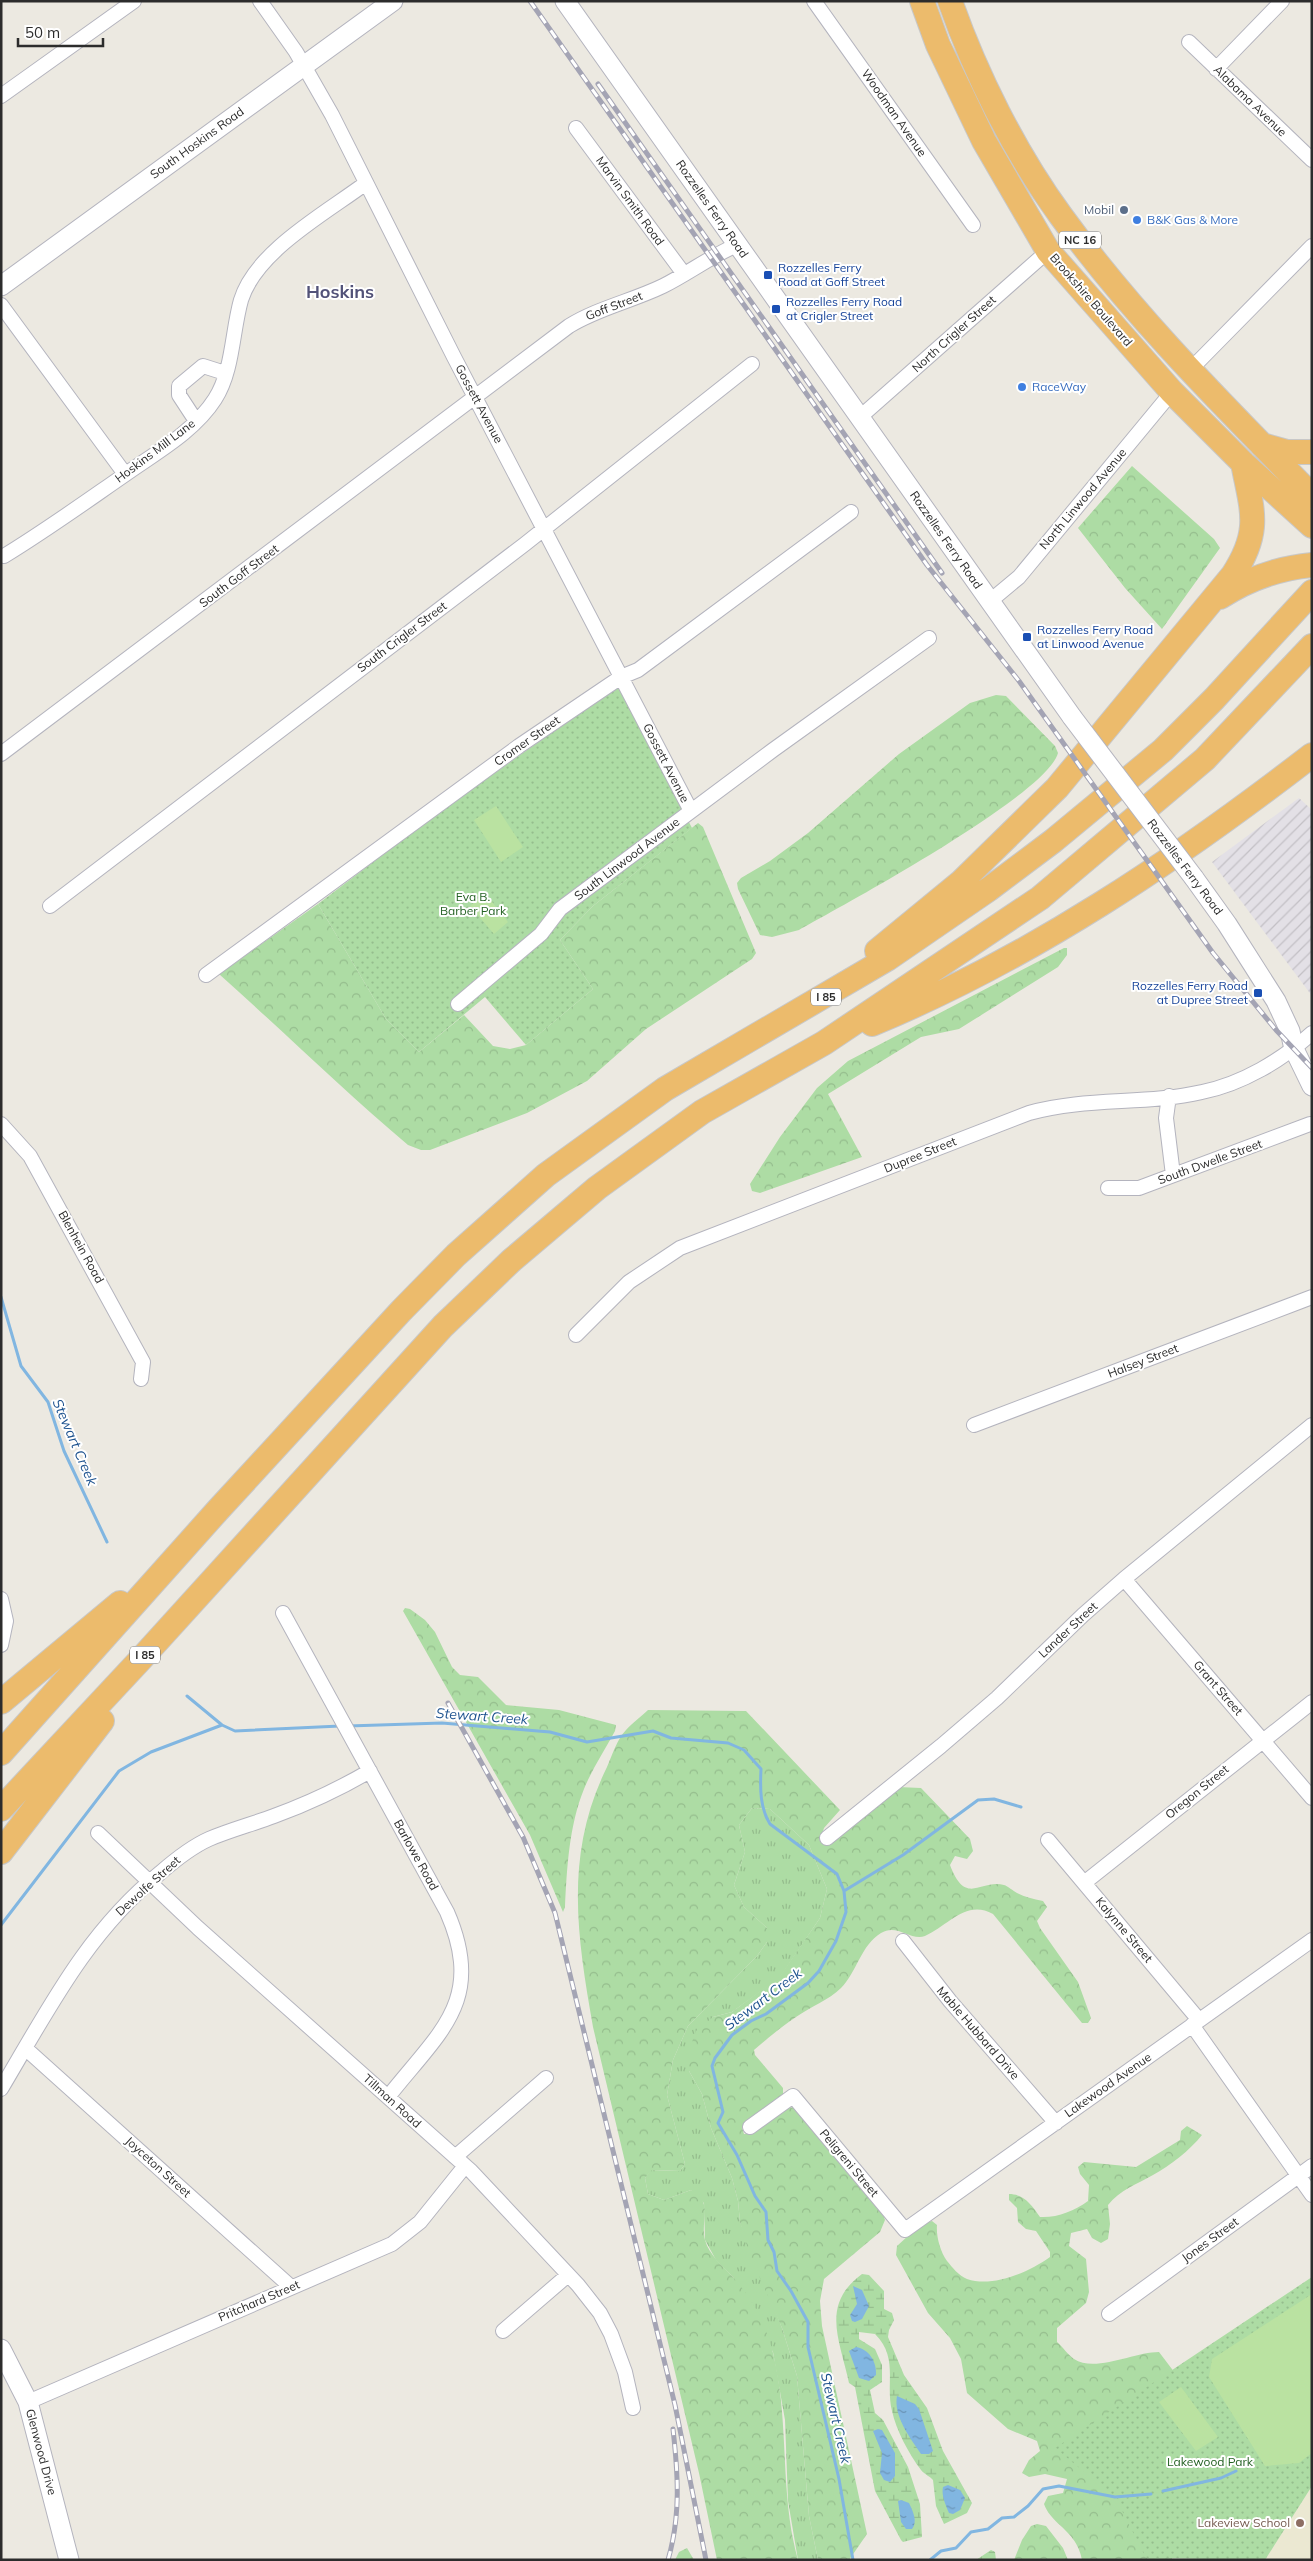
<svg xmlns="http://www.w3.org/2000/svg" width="1313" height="2561" font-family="Mulish,sans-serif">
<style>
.industrial{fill:url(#industrial-furrows)}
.education{fill:#ebe8d2}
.grass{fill:url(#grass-tufts)}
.forest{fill:url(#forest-crowns)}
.wetland{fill:url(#wetland-marsh)}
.park{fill:url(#park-dots)}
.pitch{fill:#bae2a1}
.water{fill:url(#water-ripples)}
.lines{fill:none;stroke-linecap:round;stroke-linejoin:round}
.stream{stroke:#81b6e1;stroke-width:3}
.street-casing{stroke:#b4b4be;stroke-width:16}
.secondary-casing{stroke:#b4b4be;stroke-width:21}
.highway-casing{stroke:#c8c8c8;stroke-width:26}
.street{stroke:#fff;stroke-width:14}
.secondary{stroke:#fff;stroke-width:19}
.highway{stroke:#ecbb6c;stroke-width:24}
.rail-casing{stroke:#a4a4b4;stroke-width:5}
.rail{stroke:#fff;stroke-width:3;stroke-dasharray:9;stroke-linecap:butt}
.secondary-bridge-casing{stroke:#b4b4be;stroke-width:21;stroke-linecap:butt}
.secondary-bridge{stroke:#fff;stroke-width:19}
.service-dot{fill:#5c6f8a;stroke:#fff;stroke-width:2}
.shop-dot{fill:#3f7fe0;stroke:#fff;stroke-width:2}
.transit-dot{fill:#1a4fb4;stroke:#fff;stroke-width:2}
.education-dot{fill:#8d6e63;stroke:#fff;stroke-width:2}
.labels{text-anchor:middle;stroke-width:4;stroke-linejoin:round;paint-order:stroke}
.shield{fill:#fff;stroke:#6b6b6b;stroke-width:1}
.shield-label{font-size:11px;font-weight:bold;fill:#2c2c2c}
.street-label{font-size:12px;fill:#2c2c2c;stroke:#fff}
.service-label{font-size:12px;fill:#4e5e75;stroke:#fff;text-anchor:end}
.shop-label{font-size:12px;fill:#366cbe;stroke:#fff;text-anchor:start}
.transit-label{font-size:12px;fill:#164399;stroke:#fff;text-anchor:start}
.park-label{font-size:12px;fill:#256224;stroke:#fff}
.education-label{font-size:12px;fill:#785e54;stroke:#fff;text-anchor:end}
.water-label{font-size:14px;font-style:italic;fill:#1e538f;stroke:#fff}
.district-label{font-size:18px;font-weight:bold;fill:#525278;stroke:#fff}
</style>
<defs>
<pattern id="industrial-furrows" width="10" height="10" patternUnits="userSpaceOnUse" patternTransform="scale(1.25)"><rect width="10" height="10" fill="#e3e0e6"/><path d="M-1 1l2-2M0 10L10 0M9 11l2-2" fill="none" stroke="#c3c0c5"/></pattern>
<pattern id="grass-tufts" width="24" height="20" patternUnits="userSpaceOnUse" patternTransform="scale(1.25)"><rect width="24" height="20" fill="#addca4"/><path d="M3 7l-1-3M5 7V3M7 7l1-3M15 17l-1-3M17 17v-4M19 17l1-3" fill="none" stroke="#95bd8d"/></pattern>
<pattern id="forest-crowns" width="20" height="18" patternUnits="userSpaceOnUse" patternTransform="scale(1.25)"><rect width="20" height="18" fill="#addca4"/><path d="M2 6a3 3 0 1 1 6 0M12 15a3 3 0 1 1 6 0" fill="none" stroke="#95bd8d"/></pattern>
<pattern id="wetland-marsh" width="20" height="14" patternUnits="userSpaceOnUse" patternTransform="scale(1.25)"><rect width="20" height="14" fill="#addca4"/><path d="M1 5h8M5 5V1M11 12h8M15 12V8" fill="none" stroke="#95bd8d"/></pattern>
<pattern id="park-dots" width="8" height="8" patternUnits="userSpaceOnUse" patternTransform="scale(1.25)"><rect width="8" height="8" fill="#addca4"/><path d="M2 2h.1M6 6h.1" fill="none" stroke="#95bd8d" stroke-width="1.8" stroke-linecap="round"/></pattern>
<pattern id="water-ripples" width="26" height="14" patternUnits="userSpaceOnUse" patternTransform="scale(1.25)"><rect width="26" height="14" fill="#81b6e1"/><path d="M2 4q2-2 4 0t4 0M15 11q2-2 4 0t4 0" fill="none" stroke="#6a94b7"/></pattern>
</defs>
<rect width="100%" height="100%" fill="#ece9e1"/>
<path class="industrial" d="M1299,798L1312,810V996L1212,862Z"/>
<path class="education" d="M1312,2486V2560H1265Z"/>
<path class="grass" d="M752,1808L770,1809L809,1845L827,1889L820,1918L780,1977L732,2012L713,2017L689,2071L702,2094L711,2128L732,2178L738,2201L740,2222L782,2328L797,2376L809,2516L818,2560H798L788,2501L785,2420L773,2352L733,2277L716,2260L705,2240L704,2203L691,2190L664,2200L648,2194L645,2178L651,2170L680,2171L685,2164L667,2095L673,2060L688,2026L757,1956L767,1942V1928L744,1907L734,1885L745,1852L739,1825Z"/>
<path class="forest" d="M1132,466L1214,539L1220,548L1162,629L1125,588L1078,528Z
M996,695L1006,696L1055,746L1058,753C1047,795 844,905 799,930L772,937L760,935L738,889L737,883L741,878L770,861L808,833L899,754L970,703Z
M698,823L703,827L756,953L752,959L646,1029L587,1081L527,1113L430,1150H421L408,1145C343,1090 283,1031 219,974L318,904L386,1019L419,1052L464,1015L493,1046L510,1049L526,1045L593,989L560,940L593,906Z
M1064,948H1067V955L1058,967L959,1029L921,1037L828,1094L862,1157L760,1193L752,1191L750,1184L780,1137L817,1088L848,1061Z
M405,1608L410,1609L425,1620L435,1632L452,1667L460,1675L478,1677L506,1705L559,1710L616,1725L615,1731C605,1750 592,1769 584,1789C569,1826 567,1868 565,1907L563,1912L530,1835L403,1611Z
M648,1710L746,1711L840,1810L824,1828L822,1834L898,1787L921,1788L970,1839L973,1851L967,1859L955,1856L950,1865C966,1907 980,1879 1004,1885C1008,1886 1013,1891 1017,1893C1025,1897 1033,1899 1043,1901L1047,1907L1037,1921L1040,1928L1078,1982L1091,2018L1088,2023H1082L993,1914C966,1899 948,1926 925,1936C910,1941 897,1923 881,1933C861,1945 857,1972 841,1988C829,2000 810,2007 796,2017C781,2027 767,2039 754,2050L755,2055L783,2088V2094L742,2127L744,2134H753L787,2107L797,2108L881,2208L885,2220L880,2232L824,2279L820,2301L822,2326L867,2534L849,2560H818L809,2516L797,2376L782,2328L749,2253L740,2222L738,2201L732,2178L711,2128L702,2094L689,2071L687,2056L696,2031L713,2017L732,2012L780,1976L820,1918L827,1889L809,1845L770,1809L752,1808L739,1825L745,1852L734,1885L744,1907L767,1928V1942L757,1956L688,2026L673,2060L667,2095L685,2164L680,2171L652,2170L645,2178L648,2194L664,2200L691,2190C714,2201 700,2220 705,2240C709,2255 723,2266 732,2276C752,2298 766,2324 773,2353C790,2421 779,2493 798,2560H717L699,2473L593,2027C577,1936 564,1854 607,1767C612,1756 617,1739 626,1730C632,1723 641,1717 648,1710Z
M1187,2126L1202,2135C1190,2150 1170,2166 1153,2175C1137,2184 1120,2190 1108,2205L1110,2224L1108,2239L1101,2243L1092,2238L1087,2229L1071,2233L1069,2246L1086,2259L1089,2292L1086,2303L1057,2328V2342C1063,2347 1068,2355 1074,2359C1095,2373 1134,2352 1159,2352L1178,2377L1172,2560H1082C1076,2529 1052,2526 1044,2504L1048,2496L1063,2493L1067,2479L1045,2474L1029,2477L1022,2473L1029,2460L1040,2451L1037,2441L1008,2429L967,2393L961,2359L950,2338L928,2313L896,2255L897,2246L920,2225L932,2221L937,2225C936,2236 940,2251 947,2261C952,2267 959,2276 967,2279C993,2288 1029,2272 1050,2257V2252L1036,2231L1026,2229L1018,2222L1017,2208L1009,2200V2194C1024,2194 1032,2205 1040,2217C1057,2218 1074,2211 1088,2201L1089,2185L1080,2174L1078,2167L1084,2162L1136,2167L1180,2140L1181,2131Z
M1037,2524L1046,2526L1063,2548L1068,2560H1014L1022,2540L1031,2526Z
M687,2548L694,2560H675L679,2552Z"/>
<path class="wetland" d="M862,2274L869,2275L884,2291V2309L892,2313L894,2320L889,2330L888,2337L904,2375L927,2408L943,2451L972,2503L967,2513L944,2524L936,2506L933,2480C930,2476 925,2475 921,2470C909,2454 896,2430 892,2411C885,2383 899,2358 875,2334L859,2332V2339L875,2349L882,2365V2382L870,2390L875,2413L883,2420L908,2467L920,2504L922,2537L903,2542L901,2540L875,2491L855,2387L849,2383C840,2340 820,2305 862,2274Z
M991,2550L995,2552L996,2560H976Z"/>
<path class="park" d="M618,686L692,828L593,906L560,940L593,989L526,1045L485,997L419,1052L386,1019L318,904L435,815Z
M1312,2277V2486L1265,2560L1146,2558L1115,2497L1055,2448Z"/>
<path class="pitch" d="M496,806L523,847L501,862L474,820Z
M485,893L508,922L494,934L470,906Z
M1312,2294V2453L1299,2463L1265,2466L1209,2377L1212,2359Z
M1181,2387L1218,2437L1196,2451L1159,2402Z"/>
<path class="water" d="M853,2286L862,2290L869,2306L862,2319L855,2322L852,2321L850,2315L857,2304Z
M856,2347C869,2349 877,2362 876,2375L869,2381L859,2378L849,2351Z
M897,2396L915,2404L919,2409L933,2451L929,2454H921C911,2439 893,2416 897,2396Z
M878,2429L882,2430L895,2453V2476L890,2482L884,2480L880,2473L882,2453L873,2431Z
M948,2485L960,2490L965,2498L960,2510L953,2514L949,2513C946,2506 941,2495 943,2487Z
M901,2500L909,2503C913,2511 918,2522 912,2529H906L901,2522L898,2501Z"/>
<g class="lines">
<path class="stream" d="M1,1297L21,1366L48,1402L64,1451L107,1542
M187,1696L222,1725L235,1731L340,1726
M348,1726L442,1723L550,1732L587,1742L653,1731L671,1738L728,1743L744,1750L761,1769C760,1789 760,1808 770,1824L837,1874L844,1891L846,1912L836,1941L819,1971L808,1983L766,2014L751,2021L732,2035L715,2058L712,2066L723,2112L718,2123L737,2155L755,2196L766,2212L768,2240L774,2252L777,2271L791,2291L808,2322V2347L839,2479L853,2560
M844,1891L903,1855L978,1800L994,1799L1021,1807
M1,1925L119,1771L151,1752L222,1725
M1163,2491L1221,2478L1236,2471
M930,2560L941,2551L956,2548L971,2532L988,2529L1002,2518L1014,2517L1028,2506L1043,2489L1059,2486L1115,2497L1151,2494"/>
<g class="street-casing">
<path id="street" d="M260,1L296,52L332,115L454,357L691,811
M814,1L973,225
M1189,42L1312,160
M1216,69L1282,1
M1,96L134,1
M576,128L684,274
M1,305L125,474
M1191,369L1312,246
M859,418L1048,251
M196,421L179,395V386L203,366L225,373
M4,556C45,531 84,503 123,476C155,453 194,432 215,399C233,371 232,332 241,300C256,251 326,213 366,183
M989,602L1019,577L1172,392
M1,754L569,326C598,308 632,301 663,286C689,273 711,256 737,245
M50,906L525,544L752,364
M206,975L519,746L621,677L638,670L851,512
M458,1004L541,934L560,909L773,750L929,638
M1169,1096L1166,1118L1173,1175
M1,1124L30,1156L143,1362L141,1379
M1108,1188H1139L1310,1124
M576,1335L629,1282L680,1248L1029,1113C1086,1097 1145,1105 1202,1092C1242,1084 1282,1060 1312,1033
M974,1425L1312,1297
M1124,1579L1312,1798
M1,1599L6,1621L1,1645
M283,1613L447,1912C486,2001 439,2032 388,2097
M98,1833L198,1928L471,2171L578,2285L600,2313L611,2334L625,2372L633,2408
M827,1838L941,1746L997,1698L1083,1615L1124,1579L1312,1425
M1048,1840L1199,2020
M1084,1883L1312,1702
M903,1941L950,2001L1056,2123
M1192,2025L1312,2195
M25,2048L291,2287
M1,2089C48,2010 87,1932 160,1873C175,1860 191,1847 209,1839C230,1830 253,1824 274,1816C307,1804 339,1789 370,1771
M750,2127L793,2096L905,2230L1312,1940
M455,2157L546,2078
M1109,2314L1312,2166
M503,2331L568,2275
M28,2402L392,2244L420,2222L465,2166"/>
</g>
<g class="secondary-casing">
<path id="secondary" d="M565,1L1072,717
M1,286L393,1
M1194,878L1227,924L1276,1001L1290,1031L1294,1049L1312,1086
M1,2349L28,2402L69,2560"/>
</g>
<g class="highway-casing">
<path id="highway" d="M922,1L938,45L984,141L1048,251L1172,392L1243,463L1312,526
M950,1C976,75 1015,153 1061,216C1134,317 1225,407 1312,496
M1262,445L1287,452H1312
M1220,597C1248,579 1279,568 1312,565
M877,951L961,882L1057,788L1233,575C1262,530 1252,511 1243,463
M872,1024C1031,958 1176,860 1312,755
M1,1702L120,1603
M1,1753L218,1510L401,1311L456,1255L546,1175L665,1089L887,959L989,889L1053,841L1163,750L1214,699L1312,592
M1,1809L140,1660L443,1326L512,1260L597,1188L702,1112L824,1043L1040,898L1205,759L1312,646
M1,1852L102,1721"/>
</g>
<use href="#street" class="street"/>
<use href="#secondary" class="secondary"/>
<use href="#highway" class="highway"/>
<g class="rail-casing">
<path id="rail" d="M530,1L927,565L1019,681L1213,953L1276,1030L1312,1068
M598,84L942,573
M448,1703L523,1837L555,1913L675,2405L706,2560
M668,2560C681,2515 678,2474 673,2429"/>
</g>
<use href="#rail" class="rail"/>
<g class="secondary-bridge-casing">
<path id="secondary-bridge" d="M1072,717L1194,878"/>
</g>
<use href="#secondary-bridge" class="secondary-bridge"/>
</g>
<circle class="service-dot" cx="1124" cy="210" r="5"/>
<g class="shop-dot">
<circle cx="1137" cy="220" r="5"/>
<circle cx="1022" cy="387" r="5"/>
</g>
<g class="transit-dot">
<rect x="763" y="270" width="10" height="10" rx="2.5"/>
<rect x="771" y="304" width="10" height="10" rx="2.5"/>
<rect x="1022" y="632" width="10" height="10" rx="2.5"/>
<rect x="1253" y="988" width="10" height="10" rx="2.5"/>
</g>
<circle class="education-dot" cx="1300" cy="2523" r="5"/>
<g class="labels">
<g class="shield">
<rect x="1059" y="231.5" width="42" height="17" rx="4"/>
<rect x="811" y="988.5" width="30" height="17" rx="4"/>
<rect x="130" y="1646.5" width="30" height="17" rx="4"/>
</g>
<g class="shield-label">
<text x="1080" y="244">NC 16</text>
<text x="826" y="1001">I 85</text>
<text x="145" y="1659">I 85</text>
</g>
<g class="street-label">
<text transform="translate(1250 101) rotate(44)" y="4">Alabama Avenue</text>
<text transform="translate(894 113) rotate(55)" y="4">Woodman Avenue</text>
<text transform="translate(197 143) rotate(-36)" y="4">South Hoskins Road</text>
<text transform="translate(630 201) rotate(54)" y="4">Marvin Smith Road</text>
<text transform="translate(712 209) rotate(55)" y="4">Rozzelles Ferry Road</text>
<text transform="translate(1091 300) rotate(49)" y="4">Brookshire Boulevard</text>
<text transform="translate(614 306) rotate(-21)" y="4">Goff Street</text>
<text transform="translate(954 334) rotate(-42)" y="4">North Crigler Street</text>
<text transform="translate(479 404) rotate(62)" y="4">Gossett Avenue</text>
<text transform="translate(155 451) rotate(-37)" y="4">Hoskins Mill Lane</text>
<text transform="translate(1083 499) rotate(-50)" y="4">North Linwood Avenue</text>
<text transform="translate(946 540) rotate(55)" y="4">Rozzelles Ferry Road</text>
<text transform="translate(239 576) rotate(-37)" y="4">South Goff Street</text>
<text transform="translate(402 637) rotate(-37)" y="4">South Crigler Street</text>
<text transform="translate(527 741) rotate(-35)" y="4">Cromer Street</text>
<text transform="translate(666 763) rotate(63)" y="4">Gossett Avenue</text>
<text transform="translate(627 859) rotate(-37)" y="4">South Linwood Avenue</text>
<text transform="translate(1185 867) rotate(53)" y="4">Rozzelles Ferry Road</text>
<text transform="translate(920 1155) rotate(-22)" y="4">Dupree Street</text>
<text transform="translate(1210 1162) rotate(-20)" y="4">South Dwelle Street</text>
<text transform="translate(81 1247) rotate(61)" y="4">Blenhein Road</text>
<text transform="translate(1143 1361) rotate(-21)" y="4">Halsey Street</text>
<text transform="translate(1068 1630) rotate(-43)" y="4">Lander Street</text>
<text transform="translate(1218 1688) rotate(49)" y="4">Grant Street</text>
<text transform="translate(1197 1792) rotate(-39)" y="4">Oregon Street</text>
<text transform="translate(416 1855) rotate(61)" y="4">Barlowe Road</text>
<text transform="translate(148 1886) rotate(-42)" y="4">Dewolfe Street</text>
<text transform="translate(1124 1930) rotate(50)" y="4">Kalynne Street</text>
<text transform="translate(978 2033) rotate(49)" y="4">Mable Hubbard Drive</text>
<text transform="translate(1108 2085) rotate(-35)" y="4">Lakewood Avenue</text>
<text transform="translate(392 2101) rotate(42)" y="4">Tillman Road</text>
<text transform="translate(849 2163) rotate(50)" y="4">Peligreni Street</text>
<text transform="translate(158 2167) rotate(42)" y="4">Joyceton Street</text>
<text transform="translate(1210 2240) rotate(-36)" y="4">Jones Street</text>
<text transform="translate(259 2301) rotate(-23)" y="4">Pritchard Street</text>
<text transform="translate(41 2452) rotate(75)" y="4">Glenwood Drive</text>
</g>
<g class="service-label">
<text x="1114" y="214">Mobil</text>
</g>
<g class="shop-label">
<text x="1147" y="224">B&amp;K Gas &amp; More</text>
<text x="1032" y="391">RaceWay</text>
</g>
<g class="transit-label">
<text x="778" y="272">Rozzelles Ferry<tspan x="778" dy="14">Road at Goff Street</tspan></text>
<text x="786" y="306">Rozzelles Ferry Road<tspan x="786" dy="14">at Crigler Street</tspan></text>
<text x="1037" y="634">Rozzelles Ferry Road<tspan x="1037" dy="14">at Linwood Avenue</tspan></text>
<text x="1248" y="990" text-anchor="end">Rozzelles Ferry Road<tspan x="1248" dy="14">at Dupree Street</tspan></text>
</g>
<g class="park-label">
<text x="473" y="901">Eva B.<tspan x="473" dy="14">Barber Park</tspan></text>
<text x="1210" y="2466">Lakewood Park</text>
</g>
<g class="education-label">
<text x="1290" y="2527">Lakeview School</text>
</g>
<g class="water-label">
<text transform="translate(75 1442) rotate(67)" y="5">Stewart Creek</text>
<text transform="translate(482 1716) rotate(4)" y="5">Stewart Creek</text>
<text transform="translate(763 1999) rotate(-37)" y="5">Stewart Creek</text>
<text transform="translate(836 2418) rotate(77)" y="5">Stewart Creek</text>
</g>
<g class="district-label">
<text x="340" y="298">Hoskins</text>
</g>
</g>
<rect width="1313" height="2561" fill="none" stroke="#2c2c2c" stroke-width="5"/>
<path d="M18 38v8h85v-8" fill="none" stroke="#2c2c2c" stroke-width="2.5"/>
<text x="25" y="38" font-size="15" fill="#2c2c2c" stroke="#ffffff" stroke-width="4" paint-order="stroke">50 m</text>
</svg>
